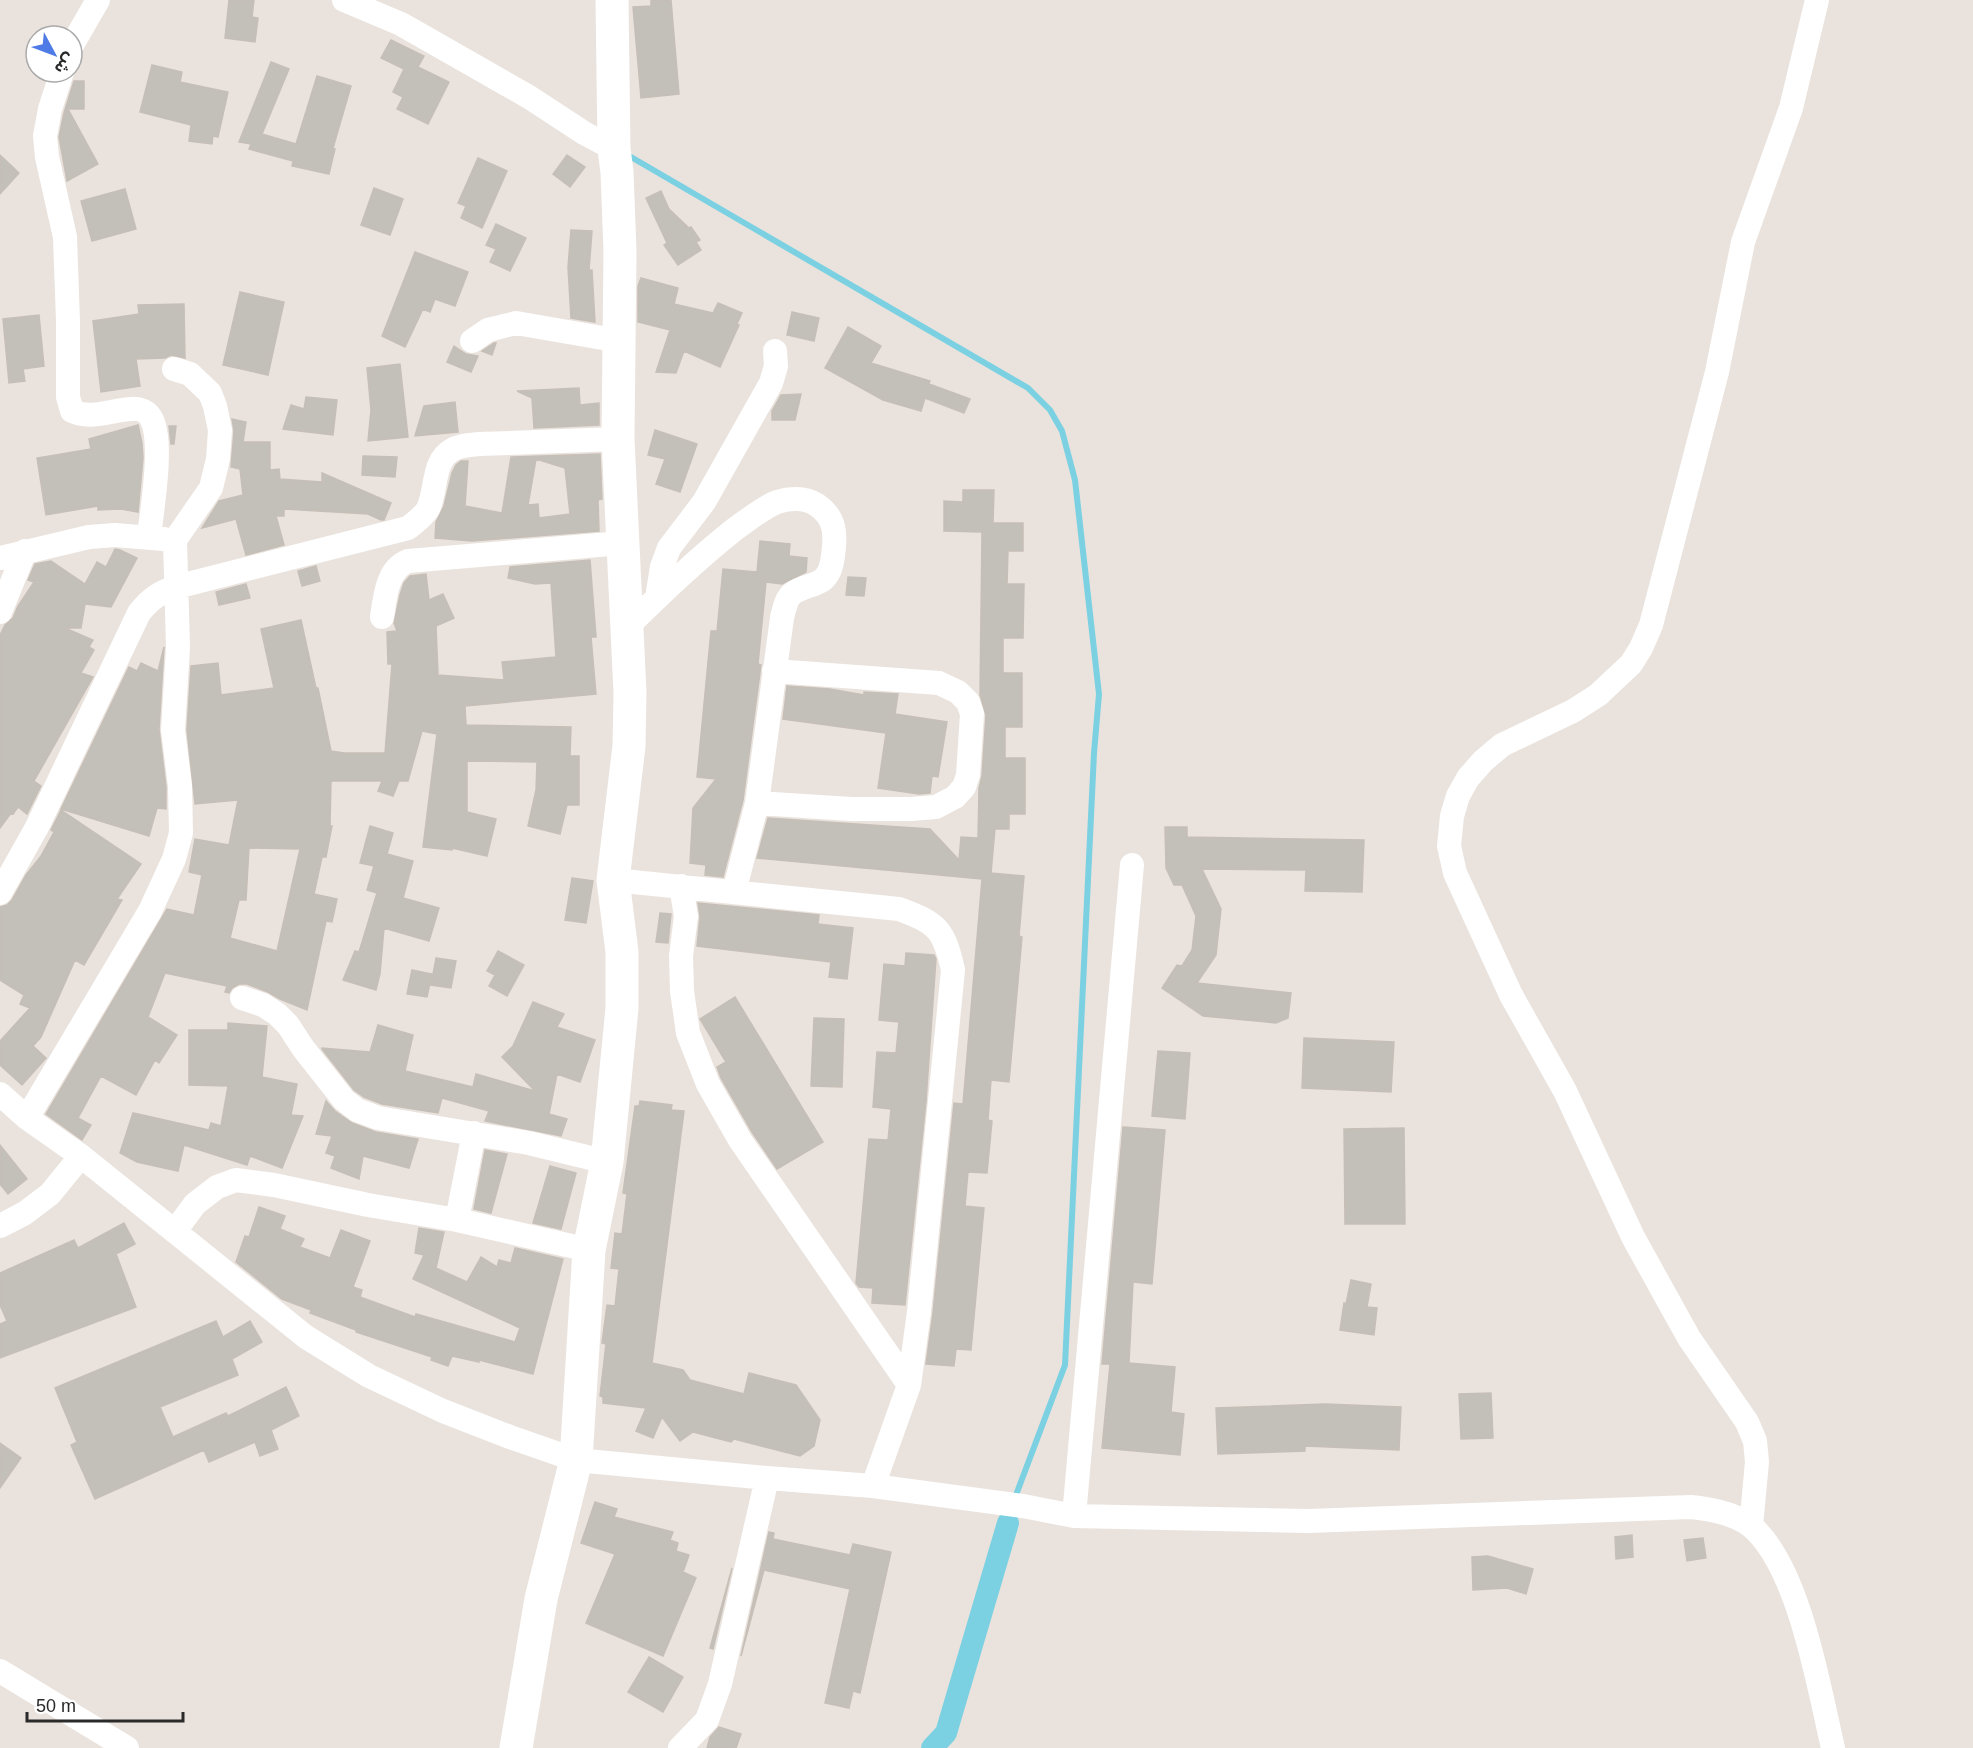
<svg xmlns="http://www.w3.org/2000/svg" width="1973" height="1748" font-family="Arial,'Noto Sans Arabic',sans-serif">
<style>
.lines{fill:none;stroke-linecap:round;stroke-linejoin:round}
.stream{stroke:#7bd1e1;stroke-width:6}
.canal{stroke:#7bd1e1;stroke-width:22}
.building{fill:#c3bfb9;stroke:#c6bfb7;stroke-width:1.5;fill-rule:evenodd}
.minor{stroke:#fff;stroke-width:24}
.secondary{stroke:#fff;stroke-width:33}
</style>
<rect width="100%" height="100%" fill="#eae3dd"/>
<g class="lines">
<path class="stream" d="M631,157L1028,388L1050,410L1062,431L1075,480L1099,694L1094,753L1065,1365L1016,1495"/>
<path class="canal" d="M932,1748L946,1733L1008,1523"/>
</g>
<path class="building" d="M229,0H254L252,17L258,18L255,42L225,38Z
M651,0H671L679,94L641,98L633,7L651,6Z
M391,40L424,56L418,67L449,82L428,124L397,109L403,97L393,92L404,69L381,58Z
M271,62L289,69L262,134L296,144L317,76L351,86L333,148L335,149L329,174L292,166L293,161L249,149L251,144L239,142Z
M152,65L182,72L180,82L228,92L218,137L213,136L212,144L189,141L191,125L140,112Z
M74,81H84V109H68L98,164L67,181L59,137L64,113Z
M0,155L19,173L0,194Z
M567,155L585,167L570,187L553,174Z
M478,158L507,171L482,228L461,218L466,206L458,203Z
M374,188L403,199L390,235L361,225Z
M125,189L136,229L92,241L81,201Z
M661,191L669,209L689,228L691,227L700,240L696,242L701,250L678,265L664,245L667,243L646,198Z
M496,224L526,238L510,271L490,262L496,249L486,245Z
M571,230L592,231L589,270H592L595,322L571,318L568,267Z
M415,252L468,272L455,306L435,299L430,312L423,309L405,347L382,336Z
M641,278L678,288L674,304L713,313L718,303L742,313L737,324L739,325L720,367L684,351L676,373L656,372L670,330L638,322V286Z
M240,292L284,302L268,375L223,365Z
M184,304L185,358L171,355L165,358L136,359L140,386L101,392L93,321L139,314L138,305Z
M792,312L819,318L814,341L787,335Z
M39,315L44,366L23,369L25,381L9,383L3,319Z
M848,327L881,346L871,363L930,381L929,384L970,399L964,413L925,398L921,411L883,400L825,368Z
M496,343L492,355L482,351L494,343Z
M454,346L466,354L478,356L471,372L447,362Z
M400,364L408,437L368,441L371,410L367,368Z
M579,388L580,405L599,403V425L534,428L532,398L517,391Z
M801,394L795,420H772V411L781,395Z
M306,397L337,400L333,435L283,429L291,405L304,409Z
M455,402L458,432L415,436L424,406Z
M232,419L246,422L243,442H270V470L279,469L280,479L322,482V473L391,503L384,520H381L368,514L284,509V516H276L284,545L246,555L236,519L202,528L219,501L243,495L240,469L231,467L234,431Z
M138,425L142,443L143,458L138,512L121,509L98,510V506L46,515L37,458L91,449L89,439Z
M169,426H176L174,444H171Z
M655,430L697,444L680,492L656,484L665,459L648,455Z
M600,454L602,499L598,500L599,531L472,541L435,538L436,522L444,506L452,473L456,465L461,461H468L465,506L502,513L511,457ZM536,459L565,468L570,514L539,518L538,504L528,505Z
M363,456L397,457L395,477L362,475Z
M963,490H994L993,523H1023V551H1008L1007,584H1024L1023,638H1003V673H1022V727H1005V758H1025V814H1009V829H995L991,873L1024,876L1019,936L1022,937L1009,1082L991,1080L988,1120L992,1121L987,1173L968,1172L965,1206L984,1208L971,1350L956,1349L954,1366L926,1364L933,1313L954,1103L963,1104L982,879L757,858L768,818L930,829L959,860L961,837L978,838L979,788L982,776L986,715L980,695L982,532L944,531V501L963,502Z
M760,541L790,544L789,556L807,558L806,572L782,584L766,582L758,664L761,665L743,800L723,877L705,875L706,865L690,863L693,808L716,779L697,777L711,631H717L723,569L757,572Z
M115,549L120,550L137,558L111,607L85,604L81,628H65L93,640L89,647L94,650L81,673L93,677L34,781L41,786L27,814L18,807L13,814L11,813L0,828V635L5,625L13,618L18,606L34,582L28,580L35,564L51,561L85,584L97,562L106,567Z
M590,560L596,637H591L596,694L465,706L466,725L571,727L570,756H579V805H567L560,834L528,826L536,790L537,762L467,761V812L496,819L487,856L452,848V850L423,847L437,734L422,731L408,781H399L393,796L378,791L382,781H331L330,826H332L326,857H322L314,894L337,899L332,922L326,921L307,1010L280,999L268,992L247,984H239L232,988L229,993L225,992L227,986L165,973L148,1017L177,1035L159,1063L155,1060L136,1095L101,1076L78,1118L91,1125L82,1140L46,1114L167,909L194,915L202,875L189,872L195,839L229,845L238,800L195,804L187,730L191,666L218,663L221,695L274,688L261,629L301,620L316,688H318L331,751L344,753H385L392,664H388L387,632L397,631L394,623L400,595L404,583L410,576L426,574L429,600L443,594L454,618L436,626L438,675L504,680L502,662L556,657L551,583L535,584L508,578L510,567ZM249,848L300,849L277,951L230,938L239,900H246Z
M316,566L320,581L302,586L298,571Z
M848,577L866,578L864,596L846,595Z
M246,584L250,598L219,605L216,592Z
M164,647L159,729L166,787V809L157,808L149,836L61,809L129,667L137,671L141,663L158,671Z
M787,686L830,689L864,695V692L898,694L895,714L947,722L938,777L932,776L930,793L919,794L878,788L886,733L783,719Z
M61,810L141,864L117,899L122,900L84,965L75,960L41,1037L33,1046L46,1058L22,1085L0,1065V1041L30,1008L20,1004L24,995L0,980V907L7,905L12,900L26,875L41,856L54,832L51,830Z
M370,826L393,833L387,854L413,861L403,898L439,908L429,941L384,928L380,974L376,990L343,980L355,951L359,952L377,893L367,890L374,866L360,863Z
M1165,827H1187V837L1364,840L1362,892L1305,891L1306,870L1202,869L1221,909L1216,955L1197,983L1291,993L1288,1018L1276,1023L1203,1016L1162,988L1177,965L1182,966L1192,950L1196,916L1182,885H1174L1166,868Z
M572,878L593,881L586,923L565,920Z
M698,903L819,915L818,924L853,928L847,979L829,977L831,962L697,946L700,917Z
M660,913L671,914L668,943L656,942Z
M498,951L524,965L507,996L489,986L495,975L487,971Z
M906,953L934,955L936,959L926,1101L905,1305L872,1303L873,1288L859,1287L856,1283L869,1139L888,1140L891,1109L873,1107L877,1052L896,1053L899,1022L879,1020L884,964L905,966Z
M436,958L456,961L451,988L431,985Z
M412,970L432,974L427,997L407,994Z
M735,997L823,1142L777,1169L752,1132L721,1078L717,1067L726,1062L700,1019Z
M533,1002L564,1014L557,1027L595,1040L580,1082L557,1074L549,1114L567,1119L561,1136L485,1121L489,1111L442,1098L438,1113L382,1104L364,1097L354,1090L322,1049V1048L370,1052L378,1025L413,1035L405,1071L473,1087L476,1074L535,1091L502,1057L513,1046Z
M814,1018L844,1019L842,1087L811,1086Z
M228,1023L267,1026L262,1077L297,1084L291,1115L303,1116L282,1168L250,1156L247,1165L184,1145L178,1171L137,1162L120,1153L133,1113L209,1130L211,1123L221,1126L228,1086L189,1085V1030H228Z
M1304,1038L1394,1042L1391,1092L1302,1088Z
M1158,1051L1190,1053L1185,1119L1152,1116Z
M326,1101L335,1111L352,1123L376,1132L418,1139L409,1168L363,1156L359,1179L331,1168L335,1156L326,1153L332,1136L316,1134Z
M640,1101L672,1105L671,1110L684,1111L652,1363L683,1370L690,1380L744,1394L749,1373L796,1385L820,1420L814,1446L800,1456L734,1439L731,1442L693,1432L680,1441L662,1417L653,1438L636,1431L646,1408L603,1403V1397L600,1396L606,1344L602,1343L607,1305L615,1306L619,1269L611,1268L615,1233L622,1234L627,1194L623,1193L635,1106H639Z
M1123,1127L1165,1130L1152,1284L1133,1282L1129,1363L1175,1367L1171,1412L1184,1414L1180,1455L1102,1448L1110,1364H1102Z
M1404,1128L1405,1224H1345L1344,1129Z
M0,1145L27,1179L8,1194L0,1184Z
M485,1150L507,1154L491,1213L474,1209Z
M550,1166L576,1173L561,1229L533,1223Z
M259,1207L285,1216L280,1229L304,1239L300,1247L330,1258L341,1230L370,1241L353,1287L362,1290L360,1297L415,1317L416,1314L515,1342L520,1328L413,1279L424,1255L415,1253L419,1228L444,1232L436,1268L467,1282L481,1257L497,1267L499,1260L511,1263L515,1248L563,1259L533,1374L479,1360V1362L452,1356L448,1366L431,1360L432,1357L356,1332V1330L310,1313L311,1310L282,1299L236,1262L245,1236L249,1237Z
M124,1223L135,1244L116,1254L136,1307L0,1358V1324L7,1321L0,1305V1273L74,1240L78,1248Z
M1351,1280L1371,1284L1367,1307L1377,1308L1374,1335L1340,1330L1344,1303L1346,1304Z
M216,1321L223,1337L250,1321L262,1342L232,1359L238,1375L160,1407L173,1437L226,1413L228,1416L286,1387L299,1416L271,1430L278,1449L260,1456L255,1442L209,1462L204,1450L95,1499L71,1445L77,1442L55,1388Z
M1491,1393L1493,1438L1461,1439L1459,1394Z
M1325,1404L1401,1407L1399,1450L1305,1446V1451L1218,1454L1216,1408Z
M0,1443L21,1458L0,1488Z
M595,1502L617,1509L614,1517L673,1532L670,1540L678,1543L676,1551L689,1555L683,1572L696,1578L663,1656L586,1623L615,1554L581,1543Z
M769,1532L774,1533L773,1539L850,1555L853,1544L891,1552L860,1693L853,1691L849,1708L825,1703L850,1589L764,1570L741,1656Z
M1632,1535L1633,1557L1616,1559L1615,1537Z
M1703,1538L1706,1558L1687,1561L1684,1540Z
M1488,1556L1533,1569L1526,1594L1507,1588L1473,1590L1472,1557Z
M732,1568L713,1649L710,1648Z
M649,1657L683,1677L663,1712L628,1692Z
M719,1727L741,1734L736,1748H707L710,1737Z"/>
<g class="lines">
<path class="minor" d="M344,0L401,24L529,97L584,133L614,149
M72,45L98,0
M62,72L50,109L45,136L47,157L65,237L68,321V397L72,411C91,420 112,410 131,409C139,408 147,411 151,418C164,441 152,509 149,537
M472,341L488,330L516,323L620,341
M0,558L89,537L115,535L164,539
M657,598L662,567L669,548L704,502L771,383L776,366L775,351
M0,612L25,551
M382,617C385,597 387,569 408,561L622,543
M627,627C662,593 697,559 735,529C748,520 762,508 777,502C791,498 805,497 817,505C836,518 836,535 833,556C829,589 812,581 793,593C786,598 784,610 782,618L757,803L734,892
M757,803L851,809H911L936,807L955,797L964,787L968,775L972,714L968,702L958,692L939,683L774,671
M613,880L899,909C937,923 944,929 953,970L919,1312L909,1385L873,1486
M681,886L686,916L681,956L682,991L688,1033L708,1084L740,1140L909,1385
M0,893L37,827L139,613C150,599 160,592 176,587L408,528C416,522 423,517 428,509C437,490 432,461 452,450C460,445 470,445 479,444L618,439
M242,998L263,1005L277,1014L288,1025L303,1048L344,1100L357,1110L378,1118L529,1143L607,1162
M0,1094L27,1118L81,1156L306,1337L369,1376L443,1411L510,1437L576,1460L767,1478L873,1486L1023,1506L1074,1516L1309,1521L1691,1507C1711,1509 1734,1513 1751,1526C1799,1566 1819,1688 1833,1748
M27,1118L150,911L174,859L181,833L180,786L173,730L178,648L175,540L211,488L218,459L220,430L215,406L210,393L190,374L174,369
M457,1220L474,1133
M0,1226L25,1213L50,1194L81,1156
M175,1231L195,1204L217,1187L236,1180L274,1185L368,1205L457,1220L589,1250
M1074,1516L1132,865
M1751,1526L1757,1462L1755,1441L1747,1422L1689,1338L1633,1237L1565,1091L1511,995L1455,873L1449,846L1452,816L1458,796L1468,778L1483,761L1502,745L1573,711L1598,695L1631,664L1641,648L1651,625L1717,372L1743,242L1791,108L1817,0
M0,1671L127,1748
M680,1748L707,1720L720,1684L767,1478"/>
<path class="secondary" d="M516,1748L541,1599L576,1460L589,1250L607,1162L622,1008V952L613,880L629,746L630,693L618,439L620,251L617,172L614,149L612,0"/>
</g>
<g transform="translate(54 54) rotate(131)"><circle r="28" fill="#ffffff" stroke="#aaaaaa" stroke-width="1.5"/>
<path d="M0-4.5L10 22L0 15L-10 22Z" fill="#4e7be6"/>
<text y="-9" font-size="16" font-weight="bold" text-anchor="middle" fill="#2a2a2a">ش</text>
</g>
<path d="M27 1712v9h156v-9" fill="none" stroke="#2a2a2a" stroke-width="3"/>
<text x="36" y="1712" font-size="18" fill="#2a2a2a" stroke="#ffffff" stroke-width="4.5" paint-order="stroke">50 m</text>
</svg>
